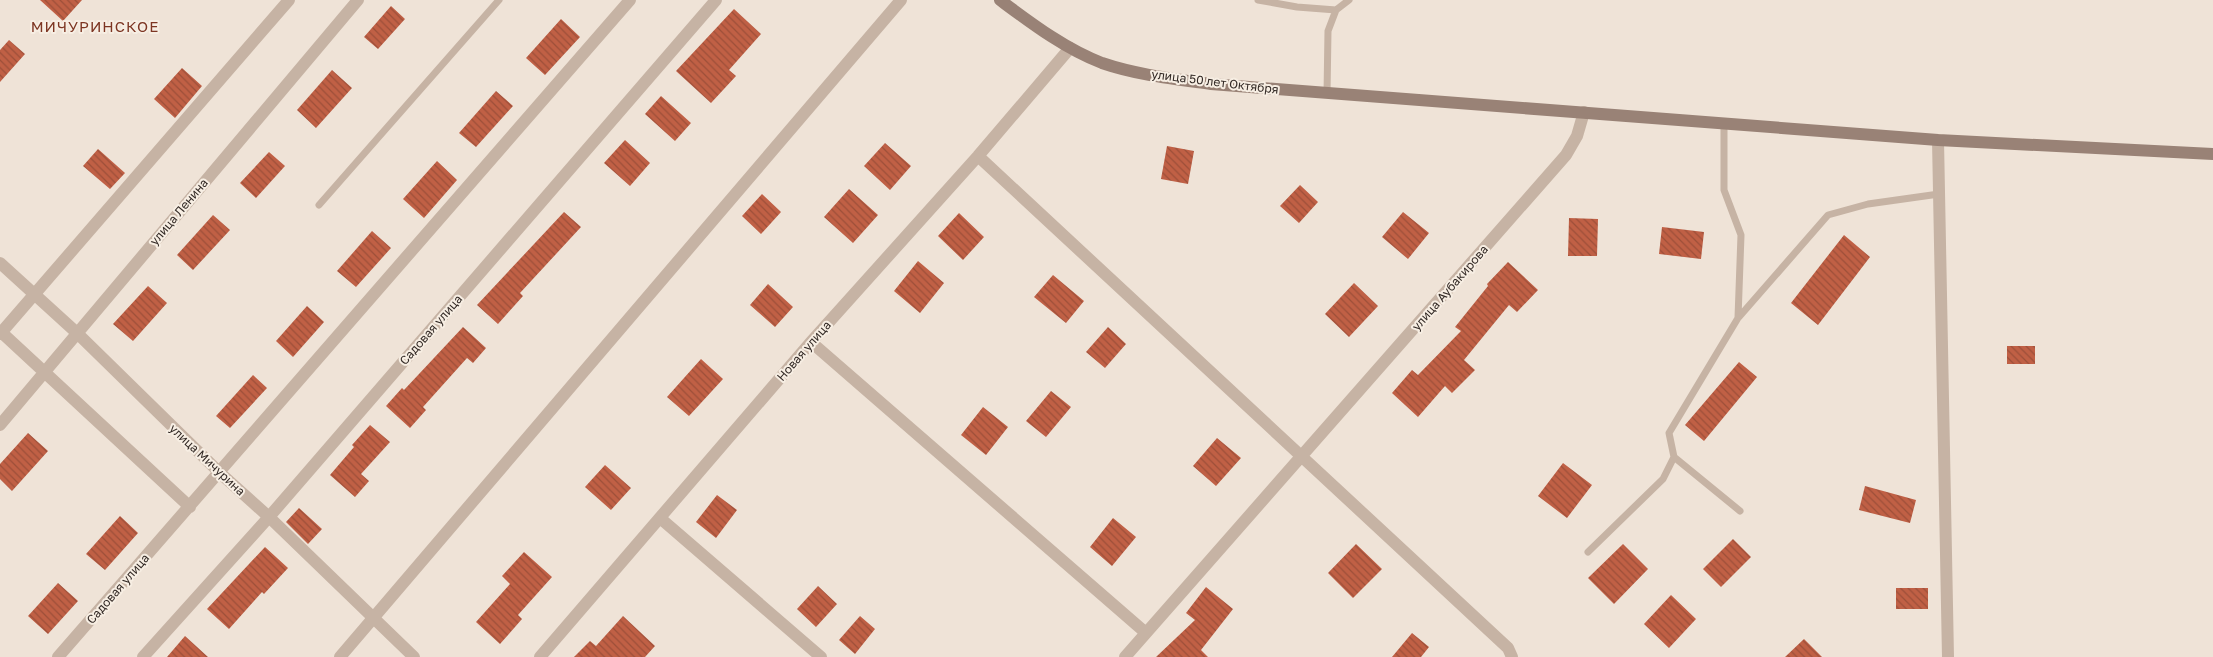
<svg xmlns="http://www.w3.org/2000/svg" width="2213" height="657" font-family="'Golos Text',sans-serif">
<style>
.building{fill:url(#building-back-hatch)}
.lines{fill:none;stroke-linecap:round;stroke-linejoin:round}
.lane{stroke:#c6b3a4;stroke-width:7}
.street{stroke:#c6b3a4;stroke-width:12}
.secondary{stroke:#998276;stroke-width:12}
.labels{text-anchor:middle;stroke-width:4;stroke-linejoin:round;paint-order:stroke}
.street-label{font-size:12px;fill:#322925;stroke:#f7eee3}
.quarter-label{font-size:15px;letter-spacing:1px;fill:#7d3623;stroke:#f7eee3}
</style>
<defs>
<pattern id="building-back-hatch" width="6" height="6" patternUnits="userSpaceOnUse" patternTransform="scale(1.25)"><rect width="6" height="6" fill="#c06045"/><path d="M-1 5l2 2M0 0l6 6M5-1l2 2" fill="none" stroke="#9d4f39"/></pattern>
</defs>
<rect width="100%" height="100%" fill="#efe3d7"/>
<path class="building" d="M40,0H82L63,21Z
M391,6L405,19L378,49L364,37Z
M734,9L761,34L729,70L736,76L711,103L676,71Z
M561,19L580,37L545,75L526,58Z
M9,40L25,54L0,82V50Z
M182,68L202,86L175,118L154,99Z
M332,70L352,88L316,128L297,110Z
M496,91L513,106L476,147L459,133Z
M661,96L691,123L675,141L645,114Z
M625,140L650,163L630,186L604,163Z
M885,143L911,166L890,190L864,166Z
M1167,146L1194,151L1188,184L1161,179Z
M98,149L125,173L110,189L83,166Z
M269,152L285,166L256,198L240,183Z
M437,161L457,180L424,218L403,199Z
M1300,185L1318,202L1299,223L1280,206Z
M849,189L878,215L853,243L824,217Z
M762,194L781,212L761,234L742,216Z
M564,212L581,227L520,293L523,296L498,324L477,305Z
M1403,212L1429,233L1408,259L1382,237Z
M959,213L984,237L963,260L938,236Z
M213,215L230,230L193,270L177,255Z
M1569,218L1598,219L1597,256H1568Z
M1662,227L1704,232L1701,259L1659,254Z
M372,231L391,248L356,287L337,271Z
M1844,235L1870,257L1818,325L1791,303Z
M918,261L944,283L920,313L894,291Z
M1508,262L1538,290L1517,312L1509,305L1464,360L1475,370L1452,393L1445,386L1418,417L1392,393L1412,370L1418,375L1461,331L1455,327L1488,286L1487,284Z
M1053,275L1084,301L1066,323L1034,297Z
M1354,283L1378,306L1349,337L1325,314Z
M768,284L793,307L775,327L750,305Z
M148,286L167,303L133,341L113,324Z
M307,306L324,322L293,357L276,341Z
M463,327L486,348L473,363L467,358L423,407L426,410L410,428L386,406L402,388L404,390Z
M1108,327L1126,344L1105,368L1086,352Z
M2007,346H2035V364H2007Z
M701,359L723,379L689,416L667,397Z
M1739,362L1757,377L1704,441L1685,425Z
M253,375L267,388L230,428L216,416Z
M1051,391L1071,407L1046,437L1026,421Z
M983,407L1008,427L986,455L961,435Z
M370,425L390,442L361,474L369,481L355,497L330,475L354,447L352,445Z
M28,433L48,451L12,491L0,479V464Z
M1217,438L1241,458L1216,486L1193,466Z
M1563,463L1592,485L1567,518L1538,496Z
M605,465L631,488L611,510L585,487Z
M1865,486L1916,500L1910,523L1859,510Z
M717,495L737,510L716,538L696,522Z
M299,508L322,529L308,544L286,522Z
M120,516L138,533L105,570L86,554Z
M1113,518L1136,537L1112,566L1090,547Z
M1733,539L1751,557L1721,587L1703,569Z
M1356,544L1382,569L1353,598L1328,573Z
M1623,544L1648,569L1614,604L1588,578Z
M265,547L288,568L264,594L262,592L229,629L207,609Z
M524,552L552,577L518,615L522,619L500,644L476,622L510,584L502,576Z
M58,583L78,601L48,634L28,616Z
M818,586L837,604L816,627L797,609Z
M1206,587L1233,609L1201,650L1208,657H1156L1195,620L1186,613Z
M1896,588H1928V609H1896Z
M1671,595L1696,619L1669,648L1644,624Z
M623,616L655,646L645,657H574L590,641L596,646Z
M860,616L875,629L855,654L839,640Z
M1412,633L1429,647L1421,657H1392Z
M185,636L208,657H167Z
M1804,639L1822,657H1785Z"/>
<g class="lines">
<path class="lane" d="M1258,0L1297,7L1336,10
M1327,94L1328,31L1336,10L1349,0
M319,205L499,0
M1739,317L1828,215L1868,204L1939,194
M1674,457L1740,511
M1588,552L1663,479L1674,457L1669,433L1738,318L1741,235L1724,190V123"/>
<path class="street" d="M1938,140L1948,657
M978,156L1508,648L1512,657
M0,263L77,333L220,473L269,517L414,657
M0,331L190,507
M0,334L289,0
M811,342L1146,633
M0,425L358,0
M660,518L821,657
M58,657L630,0
M143,657L269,517L716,0
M340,657L901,0
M540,657L811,342L978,156L1070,48
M1125,657L1566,155L1577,136L1584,112"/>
<path class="secondary" d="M1000,0C1031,23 1065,49 1102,63C1137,75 1175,79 1211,84L1938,140L2213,154"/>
</g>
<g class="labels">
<g class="street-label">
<text transform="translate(1215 82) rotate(7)" y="4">улица 50 лет Октября</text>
<text transform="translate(179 212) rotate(-50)" y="4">улица Ленина</text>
<text transform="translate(1450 288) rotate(-49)" y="4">улица Аубакирова</text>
<text transform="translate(431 330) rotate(-49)" y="4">Садовая улица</text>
<text transform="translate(804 351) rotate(-49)" y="4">Новая улица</text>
<text transform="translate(207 460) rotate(43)" y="4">улица Мичурина</text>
<text transform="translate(118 589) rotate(-49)" y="4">Садовая улица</text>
</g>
<g class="quarter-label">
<text x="95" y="32">МИЧУРИНСКОЕ</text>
</g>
</g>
</svg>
